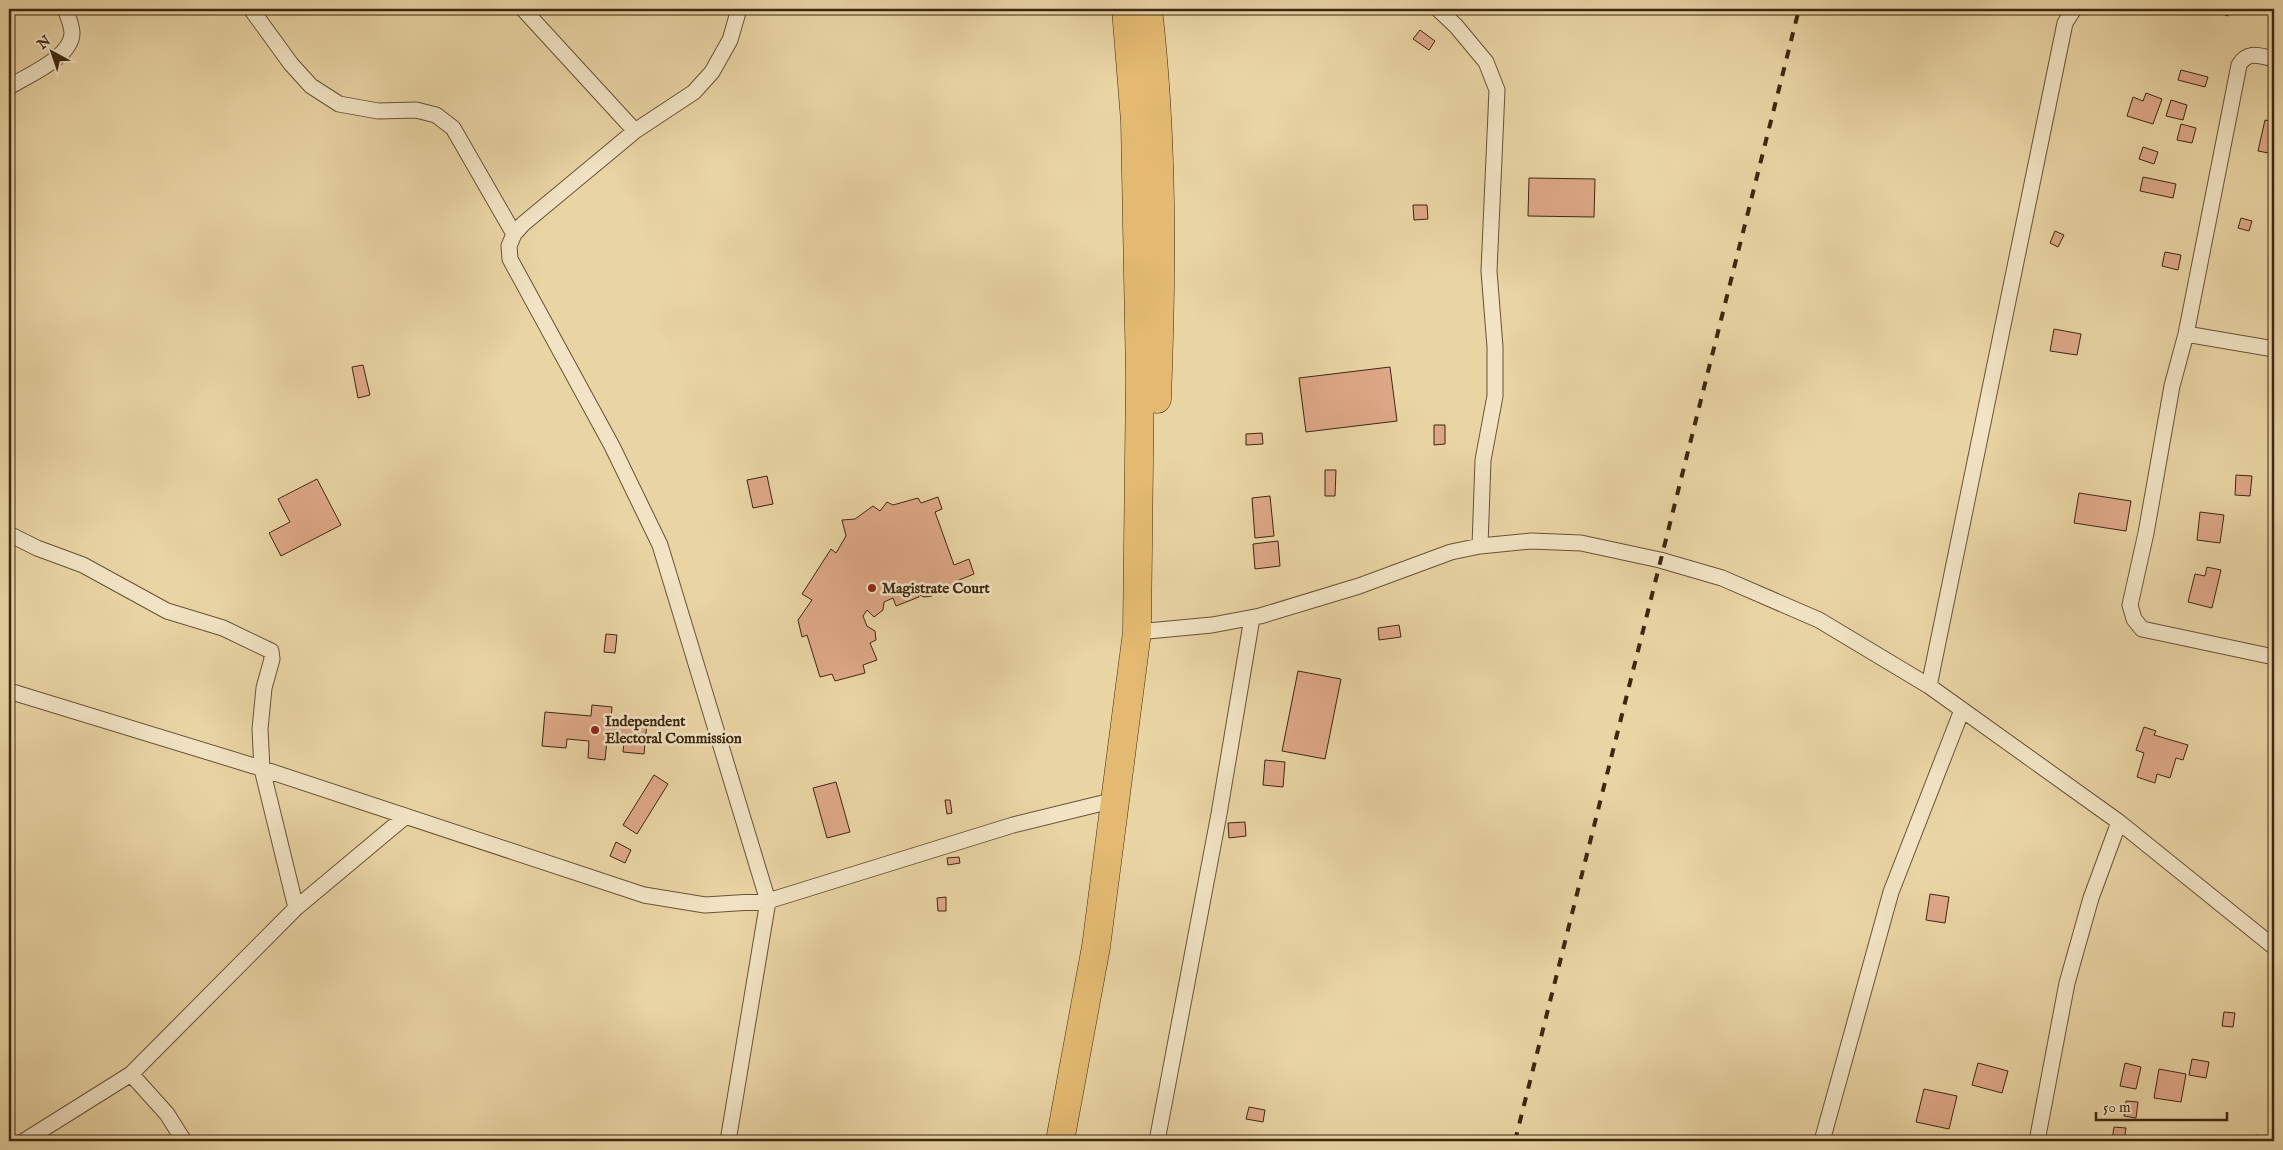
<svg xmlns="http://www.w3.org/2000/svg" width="2283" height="1150" font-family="'IM FELL English',serif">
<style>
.building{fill:#dea787;stroke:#3d2711}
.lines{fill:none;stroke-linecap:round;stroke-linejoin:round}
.street-casing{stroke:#685236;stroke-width:17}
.highway-casing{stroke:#3d2711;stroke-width:29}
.street{stroke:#f1e3c4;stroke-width:15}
.highway{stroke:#e4ba72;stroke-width:28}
.rail{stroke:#3d2711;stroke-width:4;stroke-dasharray:9 9;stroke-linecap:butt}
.poi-dot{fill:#8f2418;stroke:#f1e3c4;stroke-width:2}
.labels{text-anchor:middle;stroke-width:5;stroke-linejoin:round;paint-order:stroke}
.poi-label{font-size:15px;font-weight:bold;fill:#3d2711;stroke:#f1e3c4;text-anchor:start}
</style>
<rect width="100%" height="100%" fill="#e9d4a4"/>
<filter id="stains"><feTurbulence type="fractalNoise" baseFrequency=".004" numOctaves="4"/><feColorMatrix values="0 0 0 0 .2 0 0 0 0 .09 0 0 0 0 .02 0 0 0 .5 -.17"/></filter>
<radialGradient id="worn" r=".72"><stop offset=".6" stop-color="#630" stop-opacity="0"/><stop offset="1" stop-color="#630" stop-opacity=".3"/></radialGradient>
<path class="building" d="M2207,9H2231L2228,16Z
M1420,30L1435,41L1429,50L1413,39Z
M2181,70L2208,77L2205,87L2178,80Z
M2146,93L2162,99L2153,124L2127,116L2133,97L2143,101Z
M2171,100L2187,105L2183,120L2166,116Z
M2265,120L2274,122V154L2258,151Z
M2181,124L2196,128L2192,143L2177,140Z
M2143,147L2158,152L2154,164L2139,159Z
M2143,177L2176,184L2173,198L2140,191Z
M1529,178L1595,179L1594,217L1528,216Z
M1413,205H1427L1428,219L1414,220Z
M2241,218L2252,221L2249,231L2238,228Z
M2055,231L2064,235L2058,247L2050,243Z
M2165,252L2181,255L2178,270L2162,266Z
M2054,329L2081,334L2077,355L2050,351Z
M363,365L370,395L358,398L352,367Z
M1390,367L1397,421L1306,432L1299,378Z
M1434,425H1445V444L1434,445Z
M1262,433L1263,444L1246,445V434Z
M1325,470H1336L1335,496H1325Z
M2236,475L2252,476L2250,496L2235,495Z
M767,476L773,504L753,508L747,480Z
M317,479L341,525L281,556L269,533L290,522L278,499Z
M2079,493L2131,501L2126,531L2074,523Z
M1270,496L1274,536L1255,538L1252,498Z
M938,497L942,509L935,512L954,565L969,559L974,574L959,580L961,584L940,592L938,586L932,596L924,597L918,594L919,597L896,606L893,598L884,602L883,610L874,617L867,610L863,616L867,626L875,631L876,640L870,643L877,660L863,665L865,673L835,681L832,674L820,677L807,635L802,637L798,620L812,600L802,594L831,549L836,553L846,536L842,520L855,519L873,506L880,511L887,502L893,505L918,498L921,503Z
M2200,512L2224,515L2220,543L2197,540Z
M1278,541L1280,566L1255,569L1253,544Z
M2207,567L2221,570L2212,608L2188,602L2195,574L2205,576Z
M1399,625L1401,637L1379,640L1378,628Z
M606,634L617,635L615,653L604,652Z
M1298,671L1341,679L1325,759L1282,751Z
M592,705L612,707L611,719L647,722L644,754L623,752L624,742L607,740L605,760L588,758L589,741L567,739L566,748L542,746L545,712L591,716Z
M2144,727L2156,731L2154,735L2188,745L2183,760L2176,758L2170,778L2157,774L2155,783L2137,777L2144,753L2136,750Z
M1265,760L1285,762L1283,787L1263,785Z
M654,775L668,784L637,834L623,825Z
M836,782L850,832L827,838L813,788Z
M945,800H950L952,813L947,814Z
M1245,822L1246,836L1229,838L1228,823Z
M616,842L631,850L625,863L610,856Z
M959,857L960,863L948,865L947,858Z
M1930,894L1949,897L1945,923L1926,920Z
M946,897V911H938L937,898Z
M2224,1012L2235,1013L2233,1027L2222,1026Z
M2192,1059L2209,1062L2206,1078L2189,1075Z
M1978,1063L2008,1071L2002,1093L1972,1085Z
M2125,1063L2141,1067L2136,1089L2120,1086Z
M2159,1069L2186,1074L2181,1102L2154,1098Z
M1924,1089L1957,1096L1949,1129L1916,1122Z
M2126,1101L2138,1102L2136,1118L2124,1116Z
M1249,1107L1265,1110L1263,1122L1246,1119Z
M2114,1127L2126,1128L2124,1141H2112Z
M2256,1135L2274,1138V1141H2255Z"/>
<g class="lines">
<g class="street-casing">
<path id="street" d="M251,9L291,64L311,86L339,104L378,111L416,110L436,115L453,128L514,234
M523,9L635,131
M1438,9L1456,26L1486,62L1497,90L1489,271L1495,347V396L1483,460L1480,546
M2274,59C2260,56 2248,50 2239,65L2186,334L2172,386L2146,533L2130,605L2134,619L2142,629L2274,657
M9,87C28,75 73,57 72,32C71,23 68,16 65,9
M2186,334L2274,349
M9,534L37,548L83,565L167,611L223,628L271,651L272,659L264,688L260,729L262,769L296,908
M1137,632L1212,625L1260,616L1359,586L1451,552L1480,546L1531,541L1581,543L1660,560L1722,578L1819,620L1929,686L2119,822L2274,947
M1929,686L2065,23L2074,9
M9,691L254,766L644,895L705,905L768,901L1013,825L1115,800
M131,1074L167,1114L184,1141
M24,1141L131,1074L296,908L406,816
M728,1141L768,901L660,545L612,446L510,259L509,246L514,234L523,224L635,131L694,92L712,72L730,40L739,9
M1157,1141L1219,814L1252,618
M1822,1141L1891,892L1962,710
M2037,1141L2067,983L2091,898L2119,822"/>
</g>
<g class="highway-casing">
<path id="highway" d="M1148,9C1163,138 1162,269 1157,399
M1060,1141L1096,947L1137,632L1140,377L1135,121L1126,9"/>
</g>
<use href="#street" class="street"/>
<use href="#highway" class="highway"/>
<path class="rail" d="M1515,1141L1799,9"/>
</g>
<g class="poi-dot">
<circle cx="872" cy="588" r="5"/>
<circle cx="595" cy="730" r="5"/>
</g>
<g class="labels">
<g class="poi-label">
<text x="882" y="593">Magistrate Court</text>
<text x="605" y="726">Independent<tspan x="605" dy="17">Electoral Commission</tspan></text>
</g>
</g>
<rect width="2283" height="1150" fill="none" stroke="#e9d4a4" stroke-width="30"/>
<rect x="10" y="10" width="2263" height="1130" fill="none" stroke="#3d2711" stroke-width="2.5"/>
<rect x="15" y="15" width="2253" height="1120" fill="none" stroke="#3d2711"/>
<g transform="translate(52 52) rotate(320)" stroke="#f1e3c4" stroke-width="4" paint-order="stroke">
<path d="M0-4L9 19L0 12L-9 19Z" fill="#3d2711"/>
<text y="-8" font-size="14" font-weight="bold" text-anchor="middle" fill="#3d2711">N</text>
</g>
<path d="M2096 1112v8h131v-8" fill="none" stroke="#3d2711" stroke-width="2.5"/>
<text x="2103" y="1112" font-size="15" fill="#3d2711" stroke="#f1e3c4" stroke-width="4" paint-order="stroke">50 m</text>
<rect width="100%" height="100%" filter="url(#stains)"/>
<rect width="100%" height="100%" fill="url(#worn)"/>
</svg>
